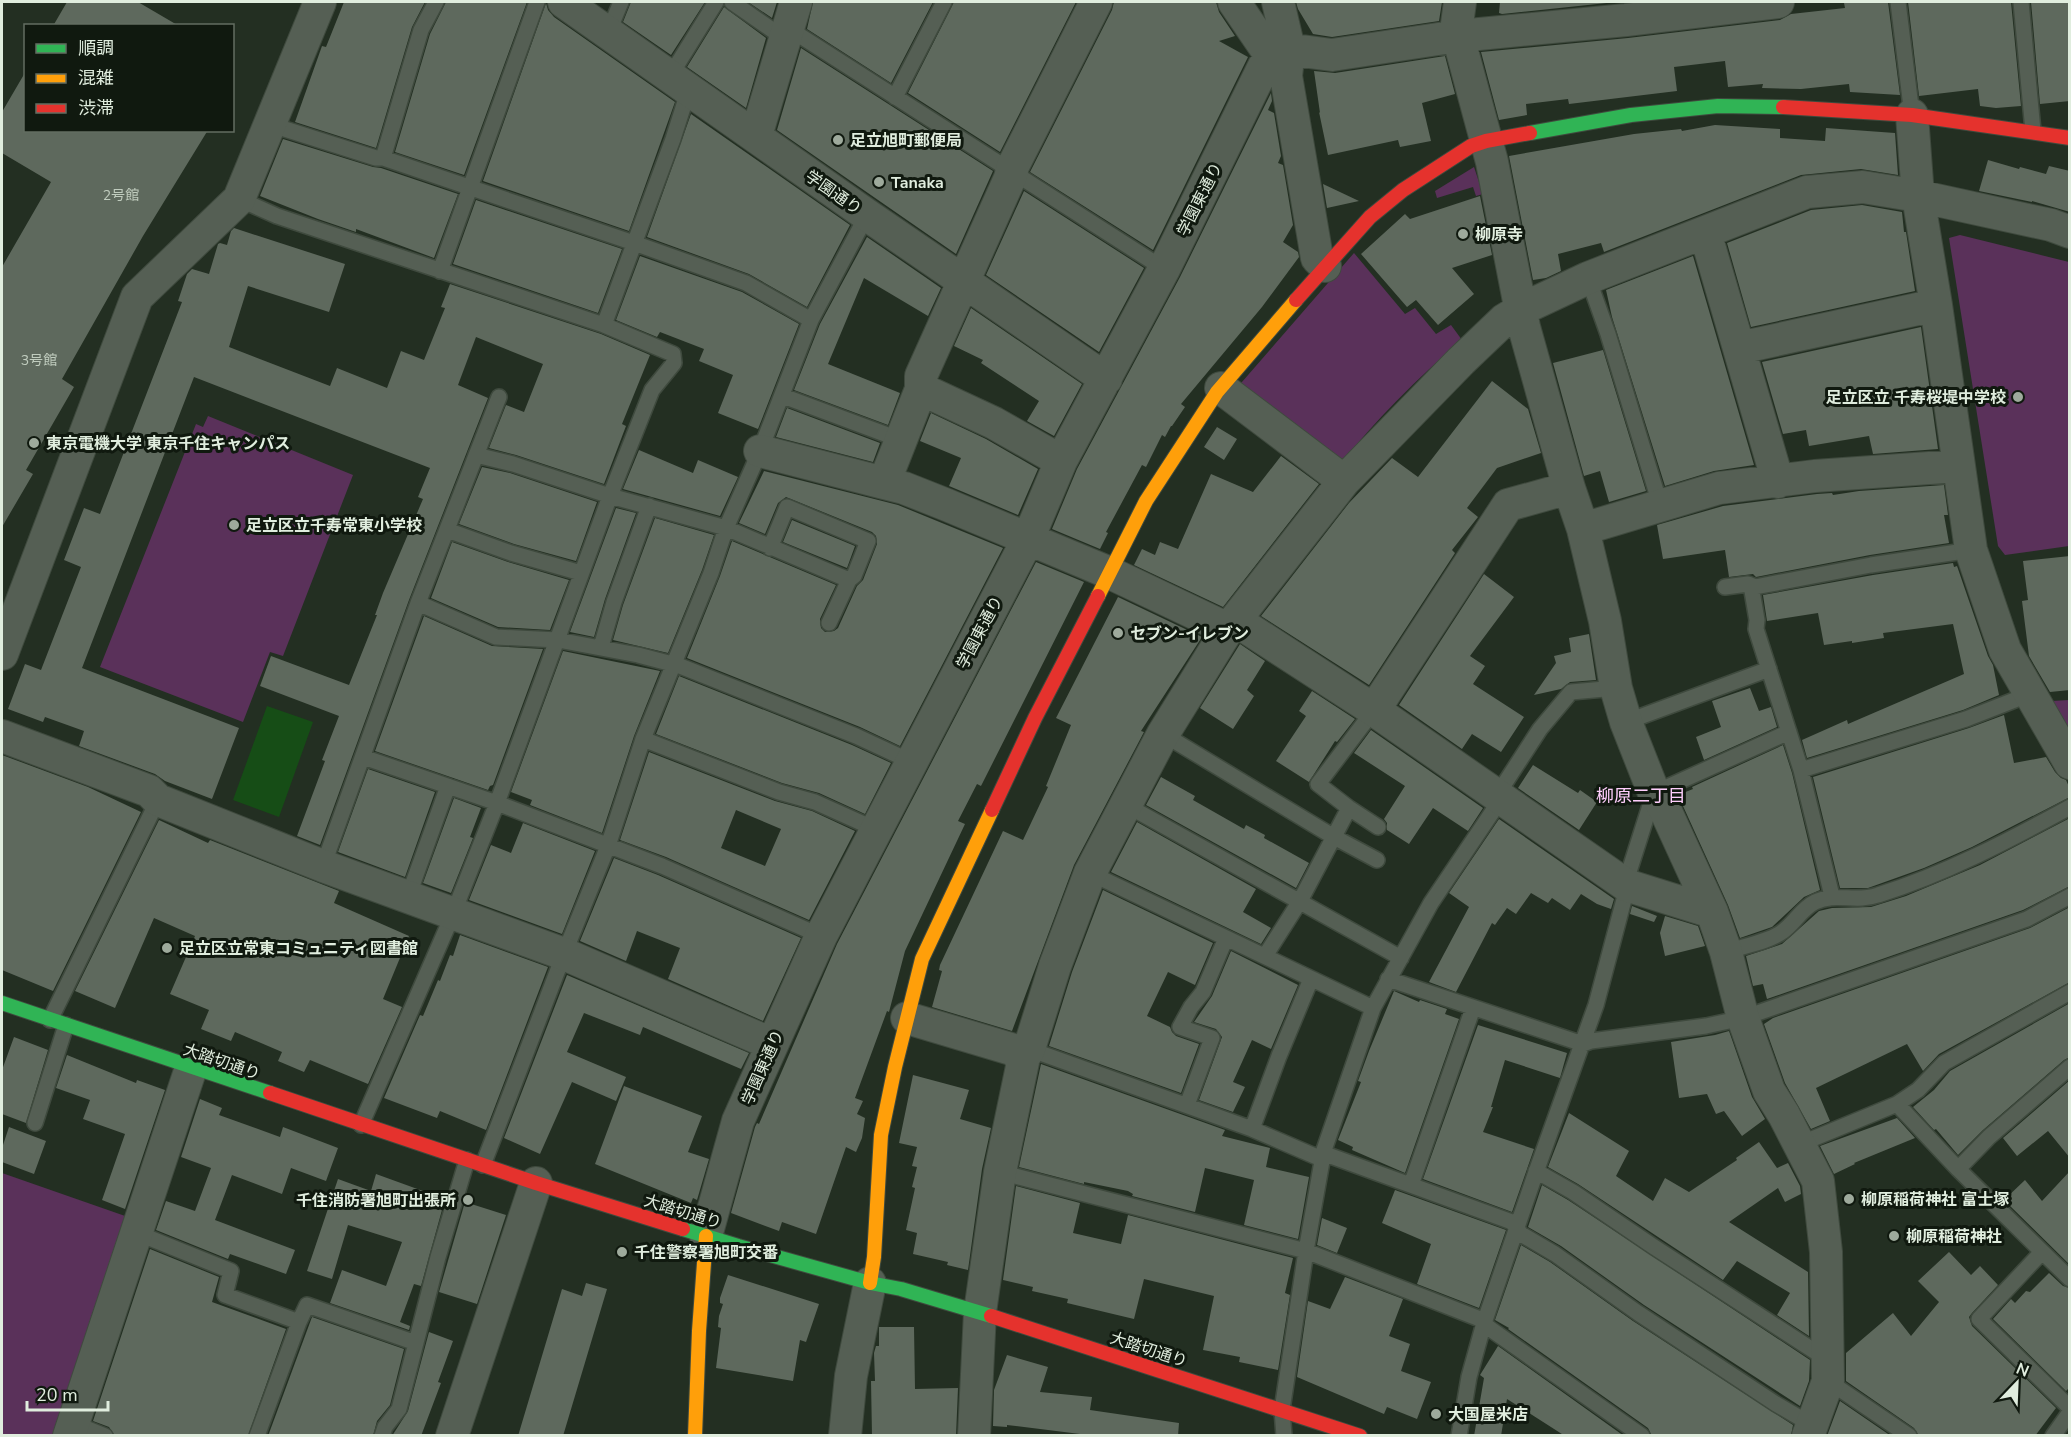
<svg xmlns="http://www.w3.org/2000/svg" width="2071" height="1437" font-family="'Nunito Sans','Noto Sans JP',sans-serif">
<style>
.green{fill:#5a315a}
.water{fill:#164d16}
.building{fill:#5e695d;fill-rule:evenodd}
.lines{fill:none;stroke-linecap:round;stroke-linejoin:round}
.lane-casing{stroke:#3f4a3e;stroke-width:18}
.street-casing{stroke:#3f4a3e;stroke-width:34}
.fast-casing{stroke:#3f4a3e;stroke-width:16}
.slow-casing{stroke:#3f4a3e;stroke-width:16}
.jam-casing{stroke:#3f4a3e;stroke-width:16}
.lane{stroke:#555f54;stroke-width:15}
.street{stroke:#555f54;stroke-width:32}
.fast{stroke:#30b455;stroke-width:14}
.slow{stroke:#ff9f0a;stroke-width:14}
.jam{stroke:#e5322d;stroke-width:14}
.poi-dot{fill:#9eaa9c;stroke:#10190f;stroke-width:2}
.labels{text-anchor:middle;stroke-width:6;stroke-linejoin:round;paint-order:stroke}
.number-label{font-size:14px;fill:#c0ccbe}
.poi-label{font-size:16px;font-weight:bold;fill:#e0edde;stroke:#10190f;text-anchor:start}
.street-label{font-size:16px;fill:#e0edde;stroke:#10190f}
.neighbourhood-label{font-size:18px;fill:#fdcdfb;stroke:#10190f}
</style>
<rect width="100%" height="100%" fill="#232f22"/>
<path class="green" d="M1474,167L1483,194L1476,196L1473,187L1437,198L1435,191Z
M1960,235L2069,262V546L2005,555L1998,546L1949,238Z
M1354,253L1405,314L1415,308L1436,334L1451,325L1462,340C1417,378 1375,421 1338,467L1235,390Z
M208,416L353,475L283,656L270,652L243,722L100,667L196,424L203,427Z
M2069,700V729L2052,701Z
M2,1173L128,1217L53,1435H2Z"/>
<path class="water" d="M267,706L313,722L279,817L233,800Z"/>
<path class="building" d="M67,2H138L179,26H53Z
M344,2H425L412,27L376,148L295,122L322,46L326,47Z
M446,2H527L464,175L395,152L430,34Z
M631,2H705L671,55L623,22Z
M748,2H777L772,18Z
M813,2H933L891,83L807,29Z
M954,2H1076L1000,152L908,93Z
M1114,2H1216L1219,12L1235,36L1219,41L1248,57L1153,250L1030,172L1112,10Z
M1296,2H1442L1439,21L1332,37L1313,34L1298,9Z
M1500,2H1616L1502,14L1499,13Z
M1865,2H1888L1900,95L1850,92L1849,84L1801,89L1762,88L1763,84L1728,87L1725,61L1674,67L1677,91L1569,104L1568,99L1526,104L1527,115L1499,120L1481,52L1628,38L1780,20L1791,14L1845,8L1844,3Z
M1908,2H2011L2021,106L1996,108L1980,106L1978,89L1919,96Z
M2031,2H2070V101L2040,104Z
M546,3L548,10L554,17L675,102L629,231L483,181Z
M724,7L766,38L746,108L687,67Z
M801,48L993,171L956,254L777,130Z
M1445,56L1455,94L1422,103L1431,141L1400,147L1398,140L1328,155L1319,112L1320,113L1314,71L1335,73Z
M26,71V130H208L143,236L62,379L74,387L26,470L33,474L2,527V267L51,182L2,153V112Z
M1271,93L1272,101L1268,110L1274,113L1281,156L1278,163L1283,165L1293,225L1283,242L1298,252L1299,257L1262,307L1181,404L1185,407L1172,426H1171L1165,437L1162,435L1146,467L1142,465L1106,532L1108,533L1100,549L1052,529L1077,469L1180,277Z
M691,114L850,225L807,307L749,274L647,237Z
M1715,125L1780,129V138L1825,141L1826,128L1895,133L1898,175L1861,169L1801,175L1604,252L1601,243L1558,254L1561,271L1546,278L1533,280L1509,156L1634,134L1681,129L1682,131Z
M283,139L373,167L381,168L458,194L434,258L356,229V232L318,219L260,196Z
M1988,160L2019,169L2020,167L2046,174L2049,166L2070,171V212L2032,201V202L1979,191Z
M1323,184L1359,201L1327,208Z
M1024,191L1144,268L1099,352L986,275Z
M1480,196L1492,255L1452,268L1474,294L1438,325L1416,300L1407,307L1361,254L1405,214L1410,219Z
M476,200L622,249L598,313L453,264Z
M1862,205L1902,212L1904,232H1906L1915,291L1751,327L1727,243L1811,210Z
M234,228L345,264L329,312L248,286L229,347L330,386L337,368L387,388L401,351L424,360L445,308L441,307L450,284L601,334L650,355L622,424L626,426L604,484L516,455L489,448L506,405L524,412L543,364L476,337L458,385L488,398L409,600L320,845L297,836L325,761L322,760L339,716L260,686L271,656L349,685L377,615H375L383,593L423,499L418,497L430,468L194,377L82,668L239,728L212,799L165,781L155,774L79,746L84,731L45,717L43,722L8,709L25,664L41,670L81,567L64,560L84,508L100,514L182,302L178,301L187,274L192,269L209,274L218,244L220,243L227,245L231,231Z
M867,237L941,288L928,316L864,278L828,364L900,393L888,425L794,390L820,324Z
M640,256L742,292L799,324L758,429L718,413L733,375L699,361L704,349L660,332L657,337L616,320Z
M1693,256L1754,465L1714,471L1665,486L1612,317L1606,290Z
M971,308L1082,384L1054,436L1027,421L1039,401L981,363L983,360L954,346Z
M1921,327L1938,449L1873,454L1869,436L1809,446L1806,430L1783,434L1762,362Z
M1603,350L1646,491L1609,502L1600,471L1584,476L1553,363Z
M1492,381L1528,409L1541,453L1497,468L1467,508L1478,517L1452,550L1455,553L1369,685L1261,616L1349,503L1392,458L1418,477Z
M787,408L880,443L873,462L776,437Z
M931,413L986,439L1038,469L1018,515L949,486L961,458L920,441Z
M1217,427L1237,439L1224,460L1204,447Z
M639,450L693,473L698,460L738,477L720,516L623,489Z
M1281,456L1319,484L1223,607L1134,565L1142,549L1155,555L1160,542L1178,549L1211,474L1253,492Z
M482,467L510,473L597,502L576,561L514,544L459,524Z
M764,471L898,505L1003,548L900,746L860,727L687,658L720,576L732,541L836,585L820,619L821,628L825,632L834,631L838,628L857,586L863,580L877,544L876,536L872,532L786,497L778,503L765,534L739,523Z
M1944,485L1948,515H1944L1949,543L1870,555L1756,577L1753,574L1729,577L1725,550L1663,559L1657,525L1723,506L1817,494L1832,493L1833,495L1859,491Z
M616,508L636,513L605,599L594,637L570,632Z
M655,518L714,535L702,570L668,653L613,640L623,605Z
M792,520L855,546L847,568L783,542Z
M452,542L508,562L569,580L550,630L498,627L431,598Z
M2070,556V690L2050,692L2029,656L2022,601L2028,600L2023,561Z
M1036,562L1084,582L981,786L977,784L958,821L965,824L905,951L889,1012L887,1011L855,1098L863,1101L857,1114L865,1118L862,1138L856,1152L846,1147L816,1234L782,1222L779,1231L731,1213L755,1127L757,1123L759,1124L837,944Z
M1953,563L1954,567L1957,566L1988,656L1993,665L1999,695L1963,710L1807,758L1802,740L1847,720L1848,724L1964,674L1953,624L1883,633L1884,638L1852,643V641L1824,645L1818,613L1767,621L1763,595L1873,575Z
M1484,574L1514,597L1470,656L1485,666L1473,684L1524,717L1501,752L1472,734L1462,749L1399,705Z
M1118,597L1202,637L1141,731L1144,732L1074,865L1012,1031L932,1007L942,971L939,970L940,965L1003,831L1023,840L1048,787L1046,786L1071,725L1056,718Z
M424,616L492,646L543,649L493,785L490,786L488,790L375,751Z
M1589,634L1596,680L1570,682L1561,689L1534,695L1556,663L1554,656L1571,652L1569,638Z
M1240,644L1265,661L1247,690L1254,696L1233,729L1200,708Z
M563,651L660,671L634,736L602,833L530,805L532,800L511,792Z
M679,676L852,745L891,763L865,814L819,793L782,783L656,734Z
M1750,688L1759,711L1771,707L1777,727L1704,760L1696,737L1721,727L1712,701Z
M1312,691L1355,719L1337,742L1335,741L1309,782L1276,761L1306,716L1299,711Z
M2004,715L2014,763L2046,757L2055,772L2061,778L2066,780L2070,789V797L1972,847L1924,868L1868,888H1840L1813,777L1969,728Z
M1371,730L1483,808L1468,831L1433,808L1409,844L1387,830V823L1384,819L1405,786L1354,753Z
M1783,745L1792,773L1820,890L1804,897L1772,927L1740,938L1728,905L1678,795L1693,789L1692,787Z
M649,752L775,801L812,811L855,831L809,920L666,857L620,840ZM736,810L781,829L765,866L721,848Z
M2,755L88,787L141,812L53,991L2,970Z
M1533,765L1578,793L1580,790L1597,802L1579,830L1518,788Z
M368,769L435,792L405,877L338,852Z
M1161,777L1195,796L1193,800L1244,829L1246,825L1265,835L1264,838L1309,863L1296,888L1146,805Z
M454,798L481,808L470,837L473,838L451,893L423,883Z
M2070,818V886L2023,910L1767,999L1763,984L1753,986L1746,956L1782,944L1819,911L1832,908L1871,907L1906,896L1980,865Z
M1499,819L1614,899L1611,909L1597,904L1581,894L1570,910L1552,898L1548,903L1531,893L1516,914L1507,908L1495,925L1492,923L1456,992L1429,982L1469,907L1449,893Z
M159,820L208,843L210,840L339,891L334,903L409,936L383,999L402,1007L368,1084L310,1060L304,1072L278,1061L282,1052L235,1032L231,1041L201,1029L209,1010L170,994L195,936L154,918L115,1008L75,991Z
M1137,822L1256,889L1243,912L1271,928L1261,944L1111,872Z
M523,823L595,851L562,934L469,900L491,845L511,853Z
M614,858L658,875L801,938L763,1021L668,979L680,948L637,931L626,961L580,941Z
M1103,890L1213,943L1195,985L1168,972L1147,1016L1170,1027L1172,1032L1176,1036L1199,1044L1181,1093L1049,1046L1072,972Z
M1632,906L1657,916L1654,922L1630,914Z
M2070,907V982L1939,1054L1923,1071L1907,1044L1816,1088L1830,1121L1811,1129L1785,1083L1764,1024L1773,1018L2030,928Z
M1665,916L1698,926L1705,946L1665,956L1660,933Z
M460,935L548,967L486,1130L440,1111L437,1118L384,1098L420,1015L423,1016L438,980L440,981L450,955L453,956Z
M1231,951L1298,985L1271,1049L1252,1040L1233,1082L1245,1087L1233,1112L1199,1100L1222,1037L1216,1029L1194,1022L1212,996Z
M567,975L749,1053L741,1069L643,1027L640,1035L584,1013L567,1052L626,1077L616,1101L572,1082L540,1154L504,1138Z
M1394,991L1419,1002L1420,1000L1447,1009L1445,1014L1459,1019L1405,1173L1352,1150L1353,1147L1338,1140L1361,1082L1358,1081L1369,1051Z
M2070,1003V1057L2064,1060L1983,1130L1958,1155L1936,1129L1934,1130L1913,1107L1934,1090L1950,1071Z
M1478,1025L1567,1053L1560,1078L1505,1060L1491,1107H1493L1483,1132L1534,1149L1512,1212L1423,1179Z
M1729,1031L1752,1097L1765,1119L1742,1136L1724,1111L1716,1114L1707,1094L1679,1098L1671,1042L1715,1035Z
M14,1037L48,1050L26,1123L2,1114V1070Z
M67,1055L136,1083L137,1080L165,1090L125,1209L102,1200L125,1134L83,1119L90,1100L56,1088Z
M1041,1064L1225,1130L1222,1136L1270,1148L1266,1167L1309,1177L1298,1239L1244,1225L1254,1180L1205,1168L1195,1212L1132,1196L1133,1194L1128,1191L1084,1182V1184L1019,1167Z
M913,1075L969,1090L960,1119L991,1128L982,1169L968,1270L947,1265L948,1262L913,1254L917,1233L906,1230L915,1188L912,1187L917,1167L912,1166L917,1147L899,1143Z
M2070,1080V1158L2048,1131L2017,1156L2003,1138Z
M624,1086L702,1116L688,1152L709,1159L697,1200L693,1198L691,1203L595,1164Z
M200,1099L222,1108L219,1115L280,1137L283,1127L338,1148L326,1181L291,1168L282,1194L232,1175L215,1220L295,1250L286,1274L230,1254L228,1259L156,1230L166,1201L195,1211L211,1168L181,1157Z
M1569,1113L1629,1151L1616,1176L1653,1201L1665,1178L1689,1192L1737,1160L1736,1158L1759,1142L1777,1168L1788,1163L1800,1186L1801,1194L1785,1202L1778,1188L1729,1222L1808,1272L1809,1336L1777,1315L1790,1293L1737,1261L1723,1280L1578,1184L1548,1167Z
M1897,1118L1915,1138L1854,1163L1855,1164L1834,1174L1820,1146Z
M9,1127L46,1141L34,1174L2,1162V1148Z
M2070,1171V1265L2004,1200L2025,1180L2042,1201Z
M376,1174L445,1199L421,1286L414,1284L400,1322L410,1326L409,1330L330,1303L342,1270L386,1286L402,1242L348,1225L332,1279L307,1271L338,1179L371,1191Z
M1542,1185L1568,1200L1810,1360L1809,1381L1800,1406L1644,1305L1561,1246L1528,1227Z
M1016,1186L1080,1203L1073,1233L1121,1244L1128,1215L1293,1258L1285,1293L1290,1295L1278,1370L1239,1362L1240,1357L1203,1350L1214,1296L1144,1279L1134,1319L1067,1303L1068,1299L1032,1291L1033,1287L1003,1280Z
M1395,1190L1506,1230L1479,1308L1417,1284L1431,1244L1382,1223Z
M465,1202L506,1215L477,1304L439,1292Z
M1322,1218L1347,1228L1337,1253L1317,1245Z
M1521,1245L1550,1262L1633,1321L1793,1425L1791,1436H1652L1648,1428L1508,1329L1509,1328L1495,1320Z
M150,1249L219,1277L212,1302L286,1329L248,1436H115L109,1427L93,1421Z
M1949,1252L1971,1275L1980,1266L1998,1285L1972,1313L1969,1317L1972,1326L2056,1408L2035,1436H1919L1914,1428L1846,1381V1353L1893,1313L1911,1336L1939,1302L1918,1281Z
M2049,1273L2063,1286L2070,1288V1387L2066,1391L1993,1319L2011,1299L2015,1303L2026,1291L2030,1292Z
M728,1275L819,1304L806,1342L800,1340L793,1381L716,1368L721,1328L718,1327L719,1316L723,1304L720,1303V1298Z
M1345,1277L1403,1299L1389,1336L1410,1344L1401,1371L1431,1382L1417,1419L1387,1407L1384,1414L1297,1377L1308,1301L1330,1309Z
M586,1283L607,1289L563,1436H518L562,1289L582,1296Z
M312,1317L404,1349L390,1405L377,1421L373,1436H268Z
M879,1327H914L915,1389L958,1388L956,1436H872L871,1381H875L874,1353L876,1346H879Z
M429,1332L453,1341L438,1382L441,1383L421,1436H392L408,1411Z
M1498,1346L1624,1436H1565L1507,1399L1501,1436H1474L1484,1378L1480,1375Z
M1007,1355L1048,1367L1040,1392L1092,1397L1090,1410L1179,1423L1178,1436H1096L1007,1425V1427L993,1426L994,1390Z
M1840,1401L1891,1436H1827Z"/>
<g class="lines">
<g class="lane-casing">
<path id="lane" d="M732,2L785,39
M1898,2L1912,115
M2021,2L2033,131
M788,28L1164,269
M608,33L621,2
M670,76L716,2
M895,97L944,2
M269,124L376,158H383L634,243L746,283L811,320
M383,158L421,30L436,2
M239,199L277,216L604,325L673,354L674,363L652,390L610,496L497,803L453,914L361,1125
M440,271L537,2
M1588,278L1608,334L1660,504
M604,325L673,139L689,89
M783,396L901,440
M476,455L513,464L610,496L726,528L849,580L829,623
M447,530L511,553L581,573
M770,548L787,507L868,541L854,576L849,580
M1753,586L1752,591L1757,620L1756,629L1801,770L1832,896
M1725,587L1748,584L1755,587L1871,565L1971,550
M418,603L496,637L558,640L638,655L680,666L856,736L912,762
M601,647L614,602L649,506
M1374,710L1318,784L1349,808L1378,827
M1626,722L1769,669
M1163,734L1334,837L1377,860
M643,739L779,792L815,802L875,829
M363,757L497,803L662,866L821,936
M1801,770L1966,719L2030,694
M1126,805L1401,958
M323,866L418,603L499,397
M1090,873L1373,1008
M408,897L448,786
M1726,952C1740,947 1771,941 1782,932C1795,923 1801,909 1815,902C1836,892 1855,903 1878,895C1945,874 2008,841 2070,807
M1265,956L1300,901L1349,808
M1388,979L1583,1044L1591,1041L1706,1026L1743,1018L2027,919L2070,896
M50,1020L158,800
M1029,1049L1252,1129L1317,1157L1328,1155L1512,1222L1521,1234L1555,1254L1638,1313L1776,1404L1812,1425
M1897,1104L1918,1090L1944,1063L2070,992
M1187,1105L1212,1038L1180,1027L1191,1007L1203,992L1226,938
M35,1123L66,1025
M1252,1129L1279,1056L1311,979
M1800,1144L1897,1104L1958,1169L2070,1279
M483,1165L564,954L608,846L643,739L711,573L726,528L760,451L811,320L867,215
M1958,1169L1989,1137L2070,1067
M1536,1171L1573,1192L1654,1247L1828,1360
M1000,1172L1306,1251L1480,1319L1489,1328L1642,1436
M1411,1185L1473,1008
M137,1233L231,1271L225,1295L299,1322L257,1436
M2041,1253L1979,1319L2070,1408
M299,1322L307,1305L416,1343
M1828,1381L1909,1436
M73,1423L105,1436
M382,1436L385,1427L399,1409L438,1257L467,1160
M1284,1436L1282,1410L1306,1251L1324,1150L1373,1008L1431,903L1495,808L1503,786L1540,729L1571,692L1616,688
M1459,1436L1469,1377L1484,1323L1536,1172L1596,1005L1626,892L1627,878L1654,793L1789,732
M2053,1436L2070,1412"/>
</g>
<g class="street-casing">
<path id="street" d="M564,2L867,215L1106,379
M1234,2L1264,46L1332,55L1458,36L1626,20L1778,2
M1278,2L1289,49L1286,76L1314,240L1317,258L1325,266
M1460,2L1457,24L1458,36L1492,162L1524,327L1569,488L1583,529L1605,621L1616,688L1626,722L1654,793L1662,803L1712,912L1726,952L1743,1018L1769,1091L1784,1115L1818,1181L1826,1252L1828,1381L1808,1436
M1912,115L1918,196L1936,305L1971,550L2005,650L2070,763
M756,136L796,2
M1705,232L1778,482
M1739,348L1936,305
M1221,388L1344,481
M921,389L994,423L1061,461
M760,451L884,483L921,389V376L1010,178L1013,166L1096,2
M884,483L904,488L947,505L1110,573L1228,629
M1583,529L1719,488L1815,476L1958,466
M1235,620L1374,710L1626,885L1712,912
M2,654L137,297L239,199L320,2
M1374,710L1508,505L1569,488
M2,736L149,791L158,800L323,866L564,954L772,1044
M907,1018L1011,1049L1024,1057
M706,1236L738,1121L821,936L1028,539L1061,461L1164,269L1264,66L1289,49
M69,1436L191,1068
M452,1436L536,1183
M845,1436L851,1376L870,1283
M974,1436L980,1312L1000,1172L1024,1057L1029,1049L1055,966L1090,873L1163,734L1228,629L1344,481L1461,361L1504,320L1522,309L1588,278L1807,192L1863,187L1918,196L2051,225L2070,232"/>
</g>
<g class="fast-casing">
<path id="fast" d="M1530,133L1631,115L1718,106L1783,107
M2,1003L270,1093
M683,1229L738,1246L870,1283L901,1289L991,1316"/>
</g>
<g class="slow-casing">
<path id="slow" d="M1098,596L1146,501L1217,392L1296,300
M870,1283L874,1257L881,1135L895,1067L922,959L992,810
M695,1436L699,1331L706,1236"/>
</g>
<g class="jam-casing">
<path id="jam" d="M1783,107L1912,115L2070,138
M1296,300L1370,217L1403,190L1471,146L1486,141L1530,133
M992,810L1035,718L1098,596
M270,1093L536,1183L683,1229
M991,1316L1360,1436"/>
</g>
<use href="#lane" class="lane"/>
<use href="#street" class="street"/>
<use href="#fast" class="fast"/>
<use href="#slow" class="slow"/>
<use href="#jam" class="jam"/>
</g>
<g class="poi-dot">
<circle cx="838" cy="140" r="6"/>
<circle cx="879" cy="182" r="6"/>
<circle cx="1463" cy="234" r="6"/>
<circle cx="2018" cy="397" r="6"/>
<circle cx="34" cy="443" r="6"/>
<circle cx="234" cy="525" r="6"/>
<circle cx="1118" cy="633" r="6"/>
<circle cx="167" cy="948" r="6"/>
<circle cx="1849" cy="1199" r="6"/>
<circle cx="468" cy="1200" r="6"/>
<circle cx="1894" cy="1236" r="6"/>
<circle cx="622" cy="1252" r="6"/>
<circle cx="1436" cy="1414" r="6"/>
</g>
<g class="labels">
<g class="number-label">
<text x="121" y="200">2号館</text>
<text x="39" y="365">3号館</text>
</g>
<g class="poi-label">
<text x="850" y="146">足立旭町郵便局</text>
<text x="891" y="188">Tanaka</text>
<text x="1475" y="240">柳原寺</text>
<text x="2006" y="403" text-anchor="end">足立区立 千寿桜堤中学校</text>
<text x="46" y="449">東京電機大学 東京千住キャンパス</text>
<text x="246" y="531">足立区立千寿常東小学校</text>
<text x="1130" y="639">セブン-イレブン</text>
<text x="179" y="954">足立区立常東コミュニティ図書館</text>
<text x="1861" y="1205">柳原稲荷神社 富士塚</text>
<text x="456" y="1206" text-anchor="end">千住消防署旭町出張所</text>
<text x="1906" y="1242">柳原稲荷神社</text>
<text x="634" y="1258">千住警察署旭町交番</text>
<text x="1448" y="1420">大国屋米店</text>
</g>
<g class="street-label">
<text transform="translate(834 192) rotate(35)" y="6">学園通り</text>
<text transform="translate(1199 199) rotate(-63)" y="6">学園東通り</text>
<text transform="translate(979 632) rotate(-62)" y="6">学園東通り</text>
<text transform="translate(222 1061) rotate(19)" y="6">大踏切通り</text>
<text transform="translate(762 1067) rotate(-66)" y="6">学園東通り</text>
<text transform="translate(683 1211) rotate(17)" y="6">大踏切通り</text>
<text transform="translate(1149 1349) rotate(18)" y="6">大踏切通り</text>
</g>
<g class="neighbourhood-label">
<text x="1641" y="802">柳原二丁目</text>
</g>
</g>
<rect width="2071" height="1437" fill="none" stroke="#e0edde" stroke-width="6"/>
<rect x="24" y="24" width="210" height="108" fill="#10190f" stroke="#636e62" stroke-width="1.5"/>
<rect x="36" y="44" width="30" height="9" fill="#30b455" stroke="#636e62" stroke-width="1.5"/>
<text x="78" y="54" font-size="18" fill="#e0edde">順調</text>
<rect x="36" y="74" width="30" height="9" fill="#ff9f0a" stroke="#636e62" stroke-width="1.5"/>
<text x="78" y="84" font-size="18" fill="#e0edde">混雑</text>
<rect x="36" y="104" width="30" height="9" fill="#e5322d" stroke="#636e62" stroke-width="1.5"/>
<text x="78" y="114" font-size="18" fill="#e0edde">渋滞</text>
<g transform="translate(2017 1383) rotate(23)" stroke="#10190f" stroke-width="4.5" paint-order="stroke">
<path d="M0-4.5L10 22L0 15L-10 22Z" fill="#e0edde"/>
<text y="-9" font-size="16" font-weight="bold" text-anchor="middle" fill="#e0edde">N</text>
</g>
<path d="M27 1401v9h81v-9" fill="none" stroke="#e0edde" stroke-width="3"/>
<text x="36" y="1401" font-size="18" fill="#e0edde" stroke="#10190f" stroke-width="4.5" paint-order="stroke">20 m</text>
</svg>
